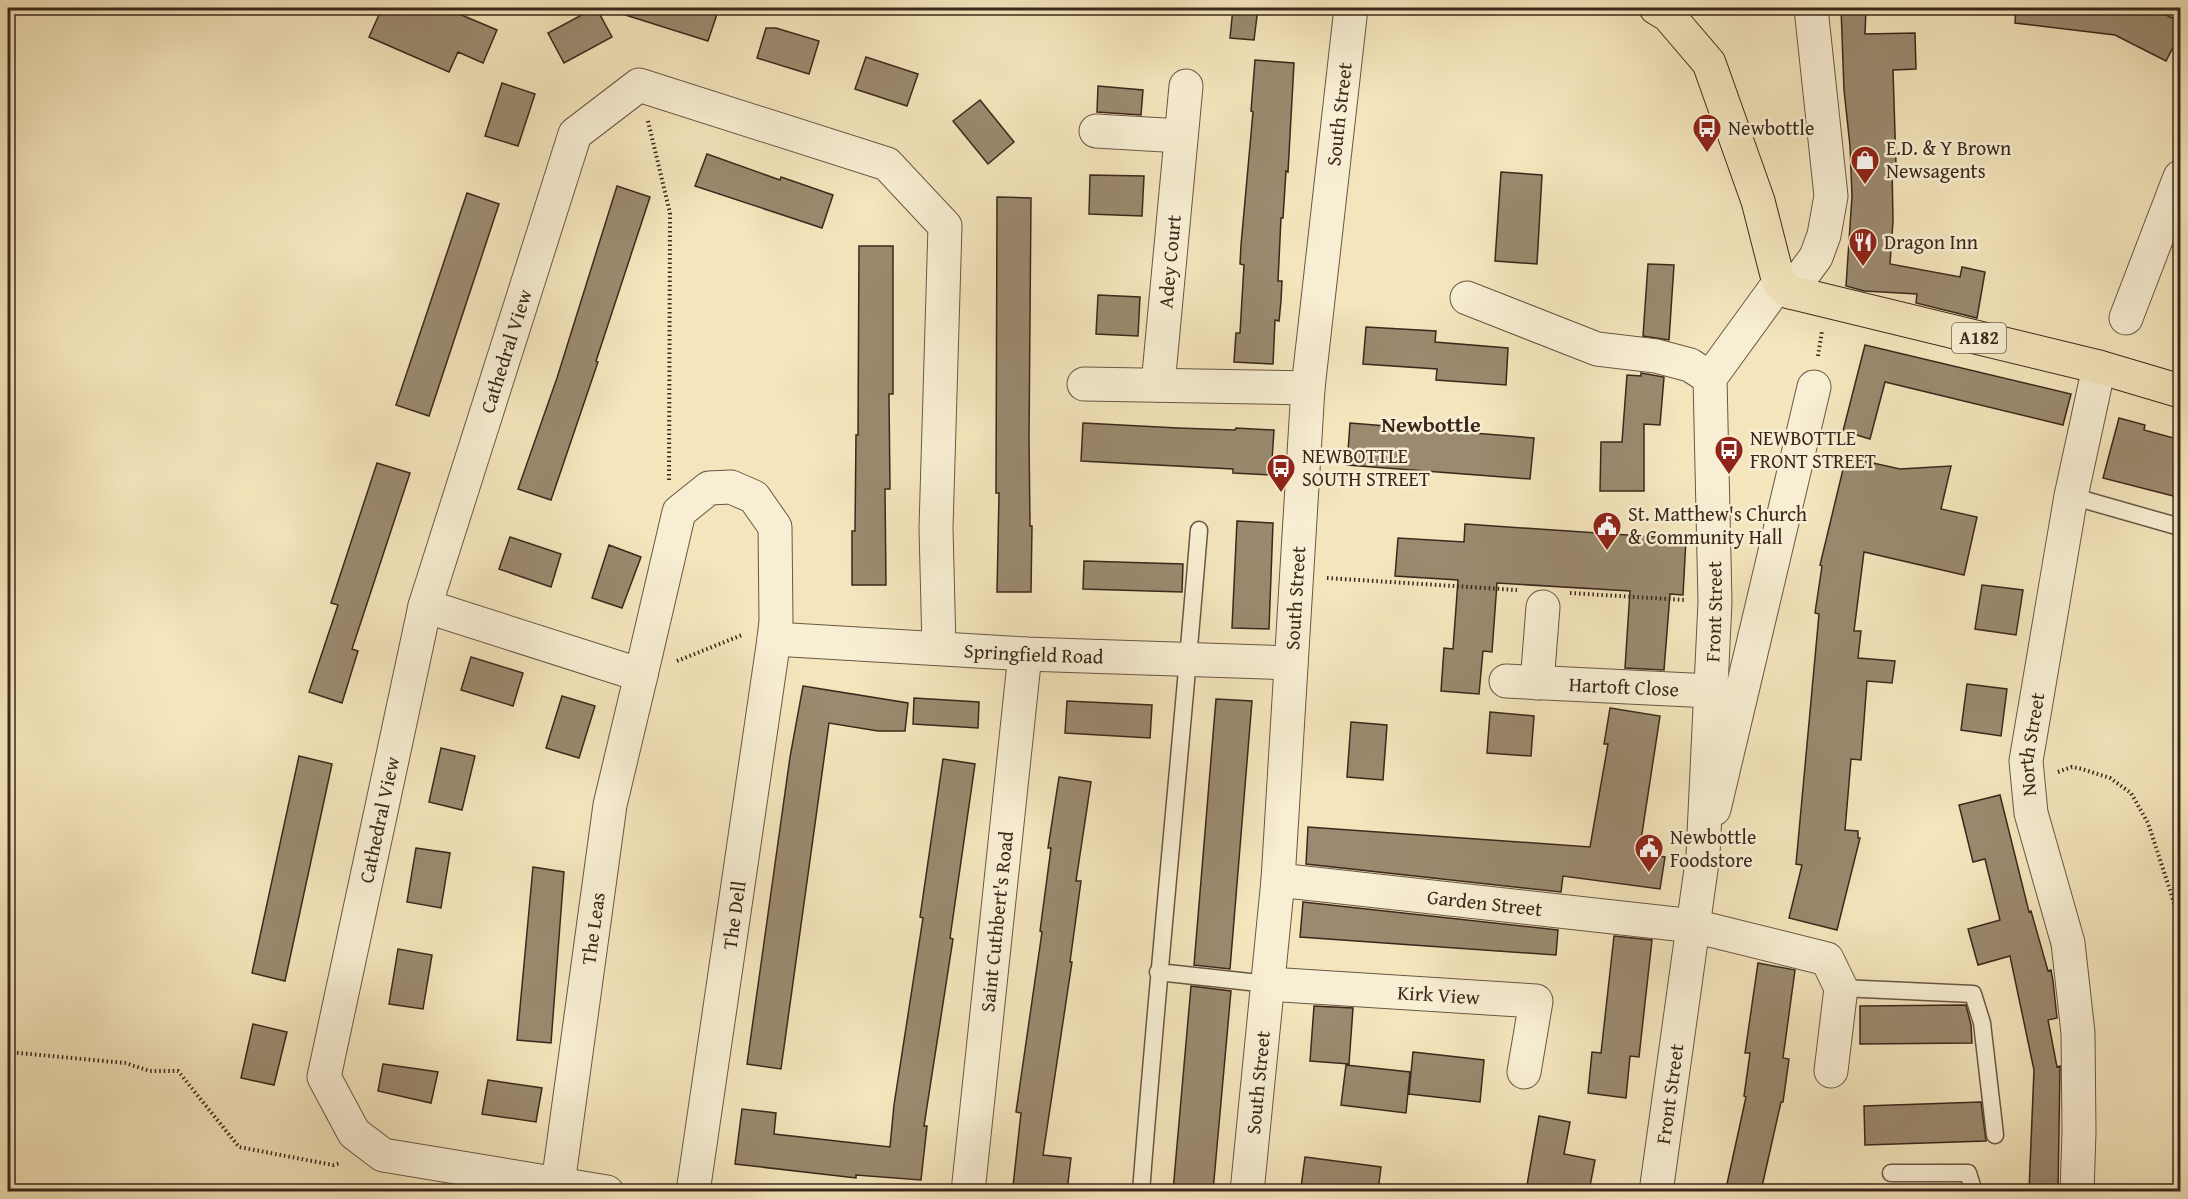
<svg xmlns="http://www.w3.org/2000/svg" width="2188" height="1199" font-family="'Gentium Book Plus',serif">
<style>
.building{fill:#9b8a6f;stroke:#3b281c;stroke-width:1.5}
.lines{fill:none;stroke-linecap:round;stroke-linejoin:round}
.service-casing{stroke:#695744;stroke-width:19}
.minor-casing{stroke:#695744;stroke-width:35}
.tertiary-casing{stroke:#695744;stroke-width:35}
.primary-casing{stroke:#3b281c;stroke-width:35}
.path{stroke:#3b281c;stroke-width:4;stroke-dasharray:1.5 3;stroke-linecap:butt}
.service{stroke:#f8eed3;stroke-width:16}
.minor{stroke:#f8eed3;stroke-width:33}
.tertiary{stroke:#f8eed3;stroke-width:33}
.primary{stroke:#f4e5bc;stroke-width:33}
.labels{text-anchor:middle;stroke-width:5;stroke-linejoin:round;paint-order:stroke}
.shield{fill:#f8eed3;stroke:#746353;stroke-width:1.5}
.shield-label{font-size:18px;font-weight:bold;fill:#3b281c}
.street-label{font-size:20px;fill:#3b281c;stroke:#f8eed3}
.poi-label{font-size:20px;fill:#3b281c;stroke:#f8eed3;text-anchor:start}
.quarter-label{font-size:22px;font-weight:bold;fill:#3b281c;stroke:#f8eed3}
</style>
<rect width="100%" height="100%" fill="#f4e5bc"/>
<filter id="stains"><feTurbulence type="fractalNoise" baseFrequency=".00333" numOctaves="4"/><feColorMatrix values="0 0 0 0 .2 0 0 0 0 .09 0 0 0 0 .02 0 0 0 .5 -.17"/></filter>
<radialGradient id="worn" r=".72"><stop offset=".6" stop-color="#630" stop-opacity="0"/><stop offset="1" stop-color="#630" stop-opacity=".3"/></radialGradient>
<path class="building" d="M382,8H445L497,30L483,63L458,52L449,72L369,37Z
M620,8H719L708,41L619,13Z
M1233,8H1258L1254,40L1230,38Z
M1841,8H1866L1865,34L1915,33L1916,69L1893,70L1896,165H1892L1893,221L1890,264L1960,277L1962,267L1985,272L1977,318L1916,303L1917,294L1864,291L1846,286L1852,196L1850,146L1844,90Z
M2016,8H2151L2181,22V32L2166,61L2115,35L2015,23Z
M589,11H598L612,37L564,63L548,33Z
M766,28H776L819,41L809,74L757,58Z
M866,57L918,74L907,106L855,89Z
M1255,60L1294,63L1288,172L1286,171L1283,218H1281L1278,281H1282L1281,301L1279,321L1275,320L1273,364L1234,362L1236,333H1240L1244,265L1240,264L1241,245L1253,112L1251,111Z
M502,83L535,94L518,146L485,136Z
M1098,86L1143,90L1141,115L1097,112Z
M980,100L1014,142L988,164L953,121Z
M707,154L780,180L781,177L833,195L822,228L695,186Z
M1501,172L1542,175L1537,264L1495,261Z
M1090,175L1144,176L1142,216L1089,214Z
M617,186L650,197L596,361L598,362L551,500L518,489L557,378Z
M467,193L499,204L429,416L396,405Z
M997,197L1031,198L1029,438L1030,526H1032L1031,592H997L999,493H996Z
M859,246H893V394H889L890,489H885L886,585H852V531H855L856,435H858Z
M1648,264L1674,265L1669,340L1643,336Z
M1098,295L1140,297L1138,336L1096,334Z
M1366,327L1436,331L1435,342L1508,348L1506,385L1436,380L1437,369L1363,364Z
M1865,345L2071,394L2063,425L1885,382L1870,439L1843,431Z
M1641,373L1664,377L1660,425L1644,424V491H1600L1601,442H1622L1627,375L1641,376Z
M2119,418L2145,425L2144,430L2181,440V498L2103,478Z
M1083,423L1178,428L1235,430L1236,428L1274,430L1271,475L1233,473V469L1081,461Z
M1350,423L1534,438L1530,479L1347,465Z
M1846,457L1900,469L1951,466L1941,509L1977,517L1964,575L1864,552L1854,631H1861L1858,658L1895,661L1892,683L1867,681L1861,760L1851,759L1845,830L1858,831V838H1860L1837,930L1789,918L1802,865L1796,864L1819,614L1815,613L1822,566L1820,565Z
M377,463L410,473L352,649L358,651L342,703L309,692L338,605L331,603Z
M1237,521L1273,523L1269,629L1232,628Z
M1465,524L1686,539L1683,595L1670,594L1664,670L1625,668L1630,591L1497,583L1492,652L1483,651L1479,694L1441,691L1444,648L1453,649L1458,580L1395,576L1398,538L1464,542Z
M510,537L561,554L551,587L499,569Z
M609,545L641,557L622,608L592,598Z
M1084,561L1183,564L1182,592L1083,589Z
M1982,585L2023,590L2016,635L1975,629Z
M471,657L523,673L513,706L461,690Z
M1967,684L2007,689L2001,736L1961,730Z
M803,686L908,703L905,731H878L829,723L781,1069L747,1064L790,757Z
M562,696L595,706L579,758L546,748Z
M914,698L979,702L978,728L913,724Z
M1216,699L1252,701L1230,969L1194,965Z
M1067,701L1152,705L1150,738L1065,733Z
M1610,708L1660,716L1639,853L1665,857L1660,889L1563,876L1561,892L1306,864L1308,827L1590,847L1608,744H1604Z
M1490,712L1534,716L1531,756L1487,753Z
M1351,722L1387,725L1383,780L1347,777Z
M441,748L475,756L462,810L429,802Z
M299,756L332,764L285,981L252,973Z
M943,759L975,764L950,938L953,939L924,1126H927L921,1180L856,1175V1178L735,1164L742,1109L776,1113L774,1134L890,1147L894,1105L923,918L920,917Z
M1059,777L1091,782L1076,881H1081L1070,962H1072L1043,1155L1071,1158L1067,1191L1013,1186L1021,1113L1016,1112L1042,932L1040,931L1051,848H1048Z
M2000,795L2029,912L2031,911L2048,971L2051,970L2053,981L2057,1018L2048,1020L2057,1067L2060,1066L2058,1191H2029L2034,1070L2010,956L1978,965L1968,929L2000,920L1985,859L1973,862L1959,805Z
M416,848L450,853L441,908L407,902Z
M533,867L564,872L551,1043L517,1040Z
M1303,902L1558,930L1556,955L1300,937Z
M1614,936L1652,940L1639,1057L1630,1056L1626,1098L1588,1093L1592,1052L1601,1053Z
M398,949L432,955L423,1009L389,1004Z
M1758,963L1795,970L1783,1058L1789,1059L1783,1102H1781L1761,1191L1727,1184L1746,1097L1744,1096L1750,1053H1745Z
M1191,986L1231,991L1213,1191H1173Z
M1966,1005L1971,1025L1972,1043L1860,1044V1006Z
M1314,1006L1353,1008L1349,1064L1310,1061Z
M253,1024L287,1032L274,1085L241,1078Z
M1413,1052L1484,1060L1480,1102L1409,1094Z
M383,1064L438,1072L431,1103L378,1091Z
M1346,1065L1410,1072L1406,1113L1341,1105Z
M488,1080L542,1088L536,1122L482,1114Z
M1981,1102L1986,1141L1865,1145L1864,1106Z
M1539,1116L1570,1122L1564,1154L1595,1160L1589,1191H1526Z
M1305,1157L1381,1167L1378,1191H1336L1301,1187Z"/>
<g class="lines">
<g class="service-casing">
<path id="service" d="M2071,496L2180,527
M1158,972L1268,984
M1841,988L1973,994L1982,1023L1995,1135
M1891,1173H1968L1974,1192
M1141,1192C1158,971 1181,751 1199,530"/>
</g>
<g class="minor-casing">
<g id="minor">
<path d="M1096,131L1181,136"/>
<path d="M1790,292L1816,257L1824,235L1831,196L1811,8"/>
<path d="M1467,298L1597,349L1656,356L1690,365L1710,378"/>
<path d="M2126,318L2180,177"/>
<path d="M1084,384L1308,388"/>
<path id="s1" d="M1158,385L1186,86"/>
<path d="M425,606L641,675L679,512L709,488L731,487L754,497L775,527L776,621L774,639L693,1192"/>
<path id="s2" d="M774,639L1025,654L1291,663"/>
<path id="s3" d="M1506,681L1711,691"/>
<path d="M1537,683L1543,607"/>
<path d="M1714,809L1814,387"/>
<path id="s4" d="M1278,880L1694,926L1827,959L1841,988L1831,1071"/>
<path id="s5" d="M1268,984L1536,1001L1524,1072"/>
<path id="s6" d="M558,1184L610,805L641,675"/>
<path id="s7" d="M607,1192L383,1155L354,1133L324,1077L425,606L575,134L639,85L887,164L945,226L936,528L939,648"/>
<path id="s8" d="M968,1192L1025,654"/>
<path id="s9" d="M2077,1192L2079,1132L2078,1033L2068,943L2031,813L2026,761L2071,496L2099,367"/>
</g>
</g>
<g class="tertiary-casing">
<g id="tertiary">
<path id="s10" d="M1247,1192L1278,880L1308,388L1351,8"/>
<path id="s11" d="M1656,1192L1703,855L1715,602L1710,378L1779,283"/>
</g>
</g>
<g class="primary-casing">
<path id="primary" d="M1656,8L1668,15L1709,63L1758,201L1779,283L1790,292L2099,367L2180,391"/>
</g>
<path class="path" d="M648,121L670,213L669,480
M1818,356L1822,331
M1327,578L1517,590
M1570,593L1685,600
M677,661L742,635
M2058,772L2072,767L2082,769L2110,778L2131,793L2148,823L2180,921
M8,1052L125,1063L150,1071H178L239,1147L333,1165L341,1163"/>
<use href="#service" class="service"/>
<use href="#minor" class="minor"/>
<use href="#tertiary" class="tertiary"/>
<use href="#primary" class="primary"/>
</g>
<defs>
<g id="bus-pin" transform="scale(1.5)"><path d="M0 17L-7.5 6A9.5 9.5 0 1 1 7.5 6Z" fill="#8f2418" stroke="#f8eed3"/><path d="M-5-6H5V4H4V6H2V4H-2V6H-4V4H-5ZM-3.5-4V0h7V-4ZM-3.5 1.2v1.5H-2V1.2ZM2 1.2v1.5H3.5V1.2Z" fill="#fff"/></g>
<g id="shop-pin" transform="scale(1.5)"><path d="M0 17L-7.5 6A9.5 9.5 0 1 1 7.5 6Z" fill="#8f2418" stroke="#f8eed3"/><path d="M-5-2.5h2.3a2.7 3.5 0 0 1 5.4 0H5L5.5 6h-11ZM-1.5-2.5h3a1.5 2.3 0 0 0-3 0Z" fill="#fff"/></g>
<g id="restaurant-pin" transform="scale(1.5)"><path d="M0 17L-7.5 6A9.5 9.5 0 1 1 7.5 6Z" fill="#8f2418" stroke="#f8eed3"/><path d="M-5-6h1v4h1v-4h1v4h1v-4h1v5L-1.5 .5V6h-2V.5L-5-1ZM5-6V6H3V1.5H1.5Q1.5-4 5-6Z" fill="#fff"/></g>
<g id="civic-pin" transform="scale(1.5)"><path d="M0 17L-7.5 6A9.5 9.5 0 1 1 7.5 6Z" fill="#8f2418" stroke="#f8eed3"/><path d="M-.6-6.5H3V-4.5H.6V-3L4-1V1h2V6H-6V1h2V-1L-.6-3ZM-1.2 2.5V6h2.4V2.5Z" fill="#fff"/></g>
</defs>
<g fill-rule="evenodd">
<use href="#bus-pin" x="1707" y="128"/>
<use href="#shop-pin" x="1865" y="160"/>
<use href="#restaurant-pin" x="1863" y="242"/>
<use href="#bus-pin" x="1729" y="450"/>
<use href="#bus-pin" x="1281" y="468"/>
<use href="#civic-pin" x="1607" y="526"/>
<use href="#civic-pin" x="1649" y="848"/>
</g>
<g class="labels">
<rect class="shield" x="1952" y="323" width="54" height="30" rx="4.5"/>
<g class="shield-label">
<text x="1979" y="344">A182</text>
</g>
<g class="street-label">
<text dy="7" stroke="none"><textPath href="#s10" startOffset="1082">South Street</textPath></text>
<text dy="7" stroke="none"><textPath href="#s1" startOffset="124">Adey Court</textPath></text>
<text dy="7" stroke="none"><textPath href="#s7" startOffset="1076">Cathedral View</textPath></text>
<text dy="7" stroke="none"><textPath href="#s10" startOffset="596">South Street</textPath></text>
<text dy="7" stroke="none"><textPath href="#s11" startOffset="584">Front Street</textPath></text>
<text dy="7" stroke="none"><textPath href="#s2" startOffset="260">Springfield Road</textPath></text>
<text dy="7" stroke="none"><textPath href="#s3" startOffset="118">Hartoft Close</textPath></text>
<text dy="7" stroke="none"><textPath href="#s9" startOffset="454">North Street</textPath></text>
<text dy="7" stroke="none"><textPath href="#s7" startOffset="590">Cathedral View</textPath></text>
<text dy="7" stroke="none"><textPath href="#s4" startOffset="208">Garden Street</textPath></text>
<text transform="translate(734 915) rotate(-82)" y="7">The Dell</text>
<text dy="7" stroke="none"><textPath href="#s8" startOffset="272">Saint Cuthbert's Road</textPath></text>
<text dy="7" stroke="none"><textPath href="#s6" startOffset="258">The Leas</textPath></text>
<text dy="7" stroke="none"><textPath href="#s5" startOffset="171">Kirk View</textPath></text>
<text dy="7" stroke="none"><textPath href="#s10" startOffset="110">South Street</textPath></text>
<text dy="7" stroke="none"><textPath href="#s11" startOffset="99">Front Street</textPath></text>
</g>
<g class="poi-label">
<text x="1728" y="135">Newbottle</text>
<text x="1886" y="155">E.D. &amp; Y Brown<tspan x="1886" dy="23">Newsagents</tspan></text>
<text x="1884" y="249">Dragon Inn</text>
<text x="1750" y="445">NEWBOTTLE<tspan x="1750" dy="23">FRONT STREET</tspan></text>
<text x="1302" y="463">NEWBOTTLE<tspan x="1302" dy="23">SOUTH STREET</tspan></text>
<text x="1628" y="521">St. Matthew's Church<tspan x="1628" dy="23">&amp; Community Hall</tspan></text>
<text x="1670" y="844">Newbottle<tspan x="1670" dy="23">Foodstore</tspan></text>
</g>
<g class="quarter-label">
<text x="1431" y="432">Newbottle</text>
</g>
</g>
<rect width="2188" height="1199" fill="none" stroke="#f4e5bc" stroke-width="30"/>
<rect x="9" y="9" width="2170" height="1181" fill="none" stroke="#3b281c" stroke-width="3"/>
<rect x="15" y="15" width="2158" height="1169" fill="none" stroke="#3b281c" stroke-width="1.5"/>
<rect width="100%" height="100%" filter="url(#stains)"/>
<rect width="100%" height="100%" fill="url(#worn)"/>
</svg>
